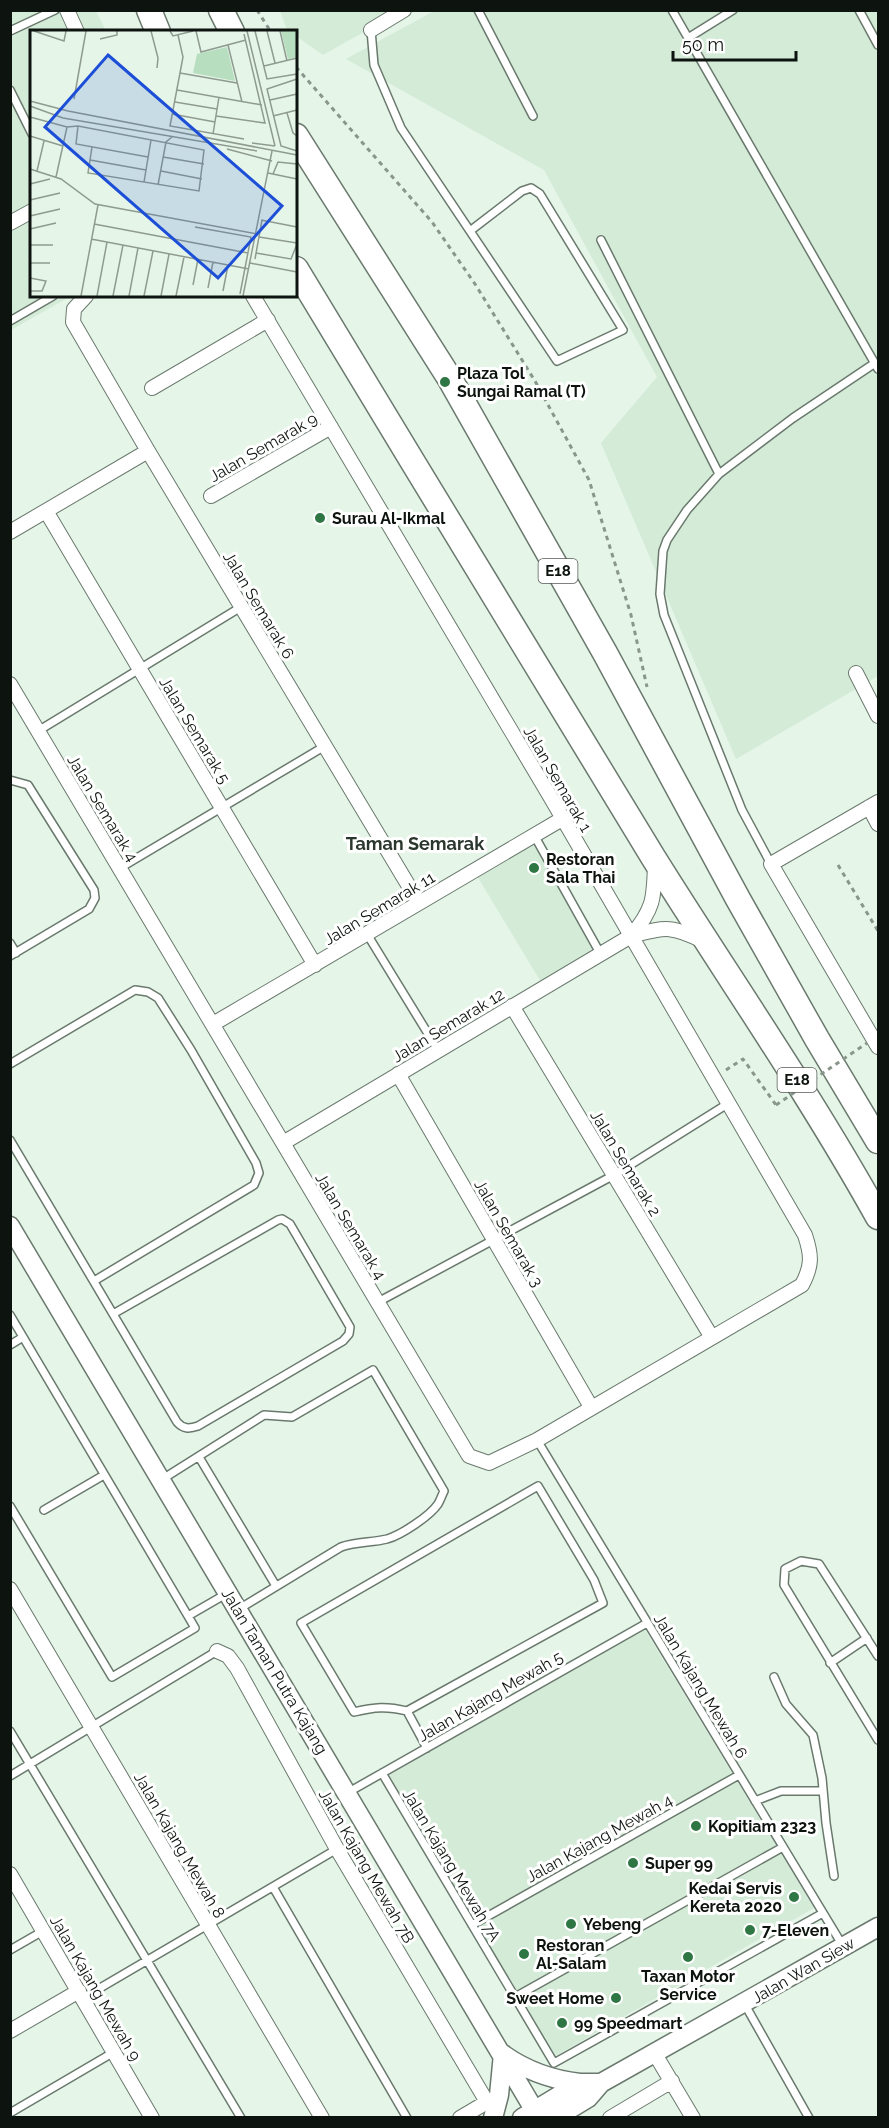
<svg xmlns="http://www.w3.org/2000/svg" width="889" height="2128" font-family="Raleway,sans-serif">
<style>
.built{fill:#d4ebd8}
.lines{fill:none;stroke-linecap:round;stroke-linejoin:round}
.lane-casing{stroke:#6a796d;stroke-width:10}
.street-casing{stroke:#6a796d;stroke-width:16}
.secondary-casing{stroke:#6a796d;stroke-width:21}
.highway-casing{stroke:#6a796d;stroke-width:27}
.path{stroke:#8a968c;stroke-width:3;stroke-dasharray:4.5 4.5;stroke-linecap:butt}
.lane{stroke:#fff;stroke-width:7}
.street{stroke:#fff;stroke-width:14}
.secondary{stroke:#fff;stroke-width:18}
.highway{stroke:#fff;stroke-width:24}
.path-bridge{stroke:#8a968c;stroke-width:3;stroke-dasharray:4.5 4.5;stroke-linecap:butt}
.poi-dot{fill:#2e7643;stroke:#fff;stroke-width:2}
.labels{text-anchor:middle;stroke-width:6;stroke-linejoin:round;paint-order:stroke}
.shield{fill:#fff;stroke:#565a56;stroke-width:1.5}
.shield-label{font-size:15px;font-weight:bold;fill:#0d130e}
.poi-label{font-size:16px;font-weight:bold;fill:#0d130e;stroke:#fff;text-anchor:start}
.street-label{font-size:16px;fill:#0d130e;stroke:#fff}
.neighbourhood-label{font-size:18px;font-weight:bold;fill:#2b372d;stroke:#fff}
.inset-road{fill:none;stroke:#8f9b91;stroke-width:1.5}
.view{fill:#1d4ed8;fill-opacity:0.15;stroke:#1d4ed8;stroke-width:3}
.inset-edge{fill:none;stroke:#0d130e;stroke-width:3}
</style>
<rect width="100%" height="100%" fill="#e5f5e8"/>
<path class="built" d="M11,11H96L106,31L32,32V296H71L11,330Z
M280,11H401L323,55L296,36V32L287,30Z
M434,11H878V676L736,759L601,443L657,377L544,170L346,59Z
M533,842L593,951L541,982L477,876Z
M645,1630L814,1908L555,2056L389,1775Z"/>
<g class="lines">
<g class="lane-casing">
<path id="lane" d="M478,10L533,116
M672,10L878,369
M859,10L878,45
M371,30L374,65L401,128L557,361L623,330L540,194L531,188L522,191L470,231
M10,31L55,10
M688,38L733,10
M10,90L32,134
M601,240L719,474
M10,321L53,296
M38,731L241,607
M10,780L28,785L94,890L95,898L89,909L10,956
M534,835L600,953
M771,864L742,810L664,615L660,594L663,551L667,540L687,510L719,474L793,418L875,363
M120,868L325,746
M367,934L438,1050
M10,943L16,953
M10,1064L135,990L148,992L158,998L191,1050L256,1163L259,1173L254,1185L94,1281
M10,1140L177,1422C183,1429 189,1429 198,1426L343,1341L349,1334L350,1327L290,1224L282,1219L278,1220L113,1314
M378,1302L614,1175L729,1103
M10,1315L188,1616
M10,1345L23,1337
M537,1440L843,1946
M199,1457L276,1586
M161,1480L264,1415L292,1417L373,1370L444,1491C442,1495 440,1501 438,1504C430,1516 401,1535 387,1539C371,1543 357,1541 341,1547L239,1609
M10,1506L112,1677L195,1628L188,1616L226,1594
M44,1510L104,1475
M878,1656L819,1564L801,1561L785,1569L784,1585L878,1740
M830,1663L867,1638
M774,1677L786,1704L813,1735L822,1778L826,1823L834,1876
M407,1711C386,1706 375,1707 354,1712L301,1623L538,1486L594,1580L603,1603L407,1711L427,1748
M10,1731L241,2118
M382,1773L554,2063L823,1913
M10,1776L217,1651
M347,1793L647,1623
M755,1801L781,1791H823
M273,1887L407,2118
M472,1925L739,1775
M10,1950L43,1931
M515,1997L783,1847
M83,1998L337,1849
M744,2003L809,2118
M10,2113L114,2052"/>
</g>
<g class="street-casing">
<path id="street" d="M67,10L77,32
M371,30L404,10
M10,223L32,211
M86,296L74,309L73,322L148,451L419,903
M152,388L268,320
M211,496L331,427
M46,511L315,965
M10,532L148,451
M856,673L878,716
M10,684L469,1456L489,1463L537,1440L802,1285C812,1266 812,1256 805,1235L551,798L253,296
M878,802L771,864L878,1047
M869,807L878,824
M631,936C654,909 654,898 655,864
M512,1006L711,1336
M213,1024L562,819
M398,1074L591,1407
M283,1143L631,936C666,927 671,925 703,941
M10,1589L322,2118
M217,1651L228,1656L237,1668L337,1849L487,2102L460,2118
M10,1874L152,2118
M10,2031L79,1991
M655,2054L693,2118
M610,2118L672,2081"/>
</g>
<g class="secondary-casing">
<path id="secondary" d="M10,1226L539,2118
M504,2055C527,2071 553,2080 580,2083
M493,2118L499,2095L503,2054
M522,2118L580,2083H601
M555,2118L588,2098L601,2083L878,1927"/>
</g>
<g class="highway-casing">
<path id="highway" d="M149,10L158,32
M221,10L232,32
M296,136L450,379L605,653L738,899L817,1039L878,1141
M296,269C415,465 533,662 653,857C728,977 809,1093 878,1217"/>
</g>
<path class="path" d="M257,10L271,32
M296,67L432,222L475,284L535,381L589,480L631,615L647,687
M838,865L878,931
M726,1070L743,1059L776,1105"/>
<use href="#lane" class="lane"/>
<use href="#street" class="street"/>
<use href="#secondary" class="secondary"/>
<use href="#highway" class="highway"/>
<path class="path-bridge" d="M776,1105L867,1043"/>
</g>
<g class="poi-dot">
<circle cx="445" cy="382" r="6"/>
<circle cx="320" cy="518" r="6"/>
<circle cx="534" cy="868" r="6"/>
<circle cx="696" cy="1826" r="6"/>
<circle cx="633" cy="1863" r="6"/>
<circle cx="794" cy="1897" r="6"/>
<circle cx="571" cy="1924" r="6"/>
<circle cx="750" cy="1930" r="6"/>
<circle cx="524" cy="1954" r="6"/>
<circle cx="688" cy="1957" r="6"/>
<circle cx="616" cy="1998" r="6"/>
<circle cx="562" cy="2023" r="6"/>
</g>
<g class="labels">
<g class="shield">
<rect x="538.5" y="559" width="39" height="24" rx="4.5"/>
<rect x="777.5" y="1068" width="39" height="24" rx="4.5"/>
</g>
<g class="shield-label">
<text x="558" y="576">E18</text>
<text x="797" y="1085">E18</text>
</g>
<g class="poi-label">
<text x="457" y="379">Plaza Tol<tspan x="457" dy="18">Sungai Ramal (T)</tspan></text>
<text x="332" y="524">Surau Al-Ikmal</text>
<text x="546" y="865">Restoran<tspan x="546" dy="18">Sala Thai</tspan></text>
<text x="708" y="1832">Kopitiam 2323</text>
<text x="645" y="1869">Super 99</text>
<text x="782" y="1894" text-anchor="end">Kedai Servis<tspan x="782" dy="18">Kereta 2020</tspan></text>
<text x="583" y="1930">Yebeng</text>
<text x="762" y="1936">7-Eleven</text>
<text x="536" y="1951">Restoran<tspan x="536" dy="18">Al-Salam</tspan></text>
<text x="688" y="1982" text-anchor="middle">Taxan Motor<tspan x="688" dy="18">Service</tspan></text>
<text x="604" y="2004" text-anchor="end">Sweet Home</text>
<text x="574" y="2029">99 Speedmart</text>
</g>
<g class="street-label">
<text transform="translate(263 447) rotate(-30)" y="6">Jalan Semarak 9</text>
<text transform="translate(259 605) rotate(59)" y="6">Jalan Semarak 6</text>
<text transform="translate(195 730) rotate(59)" y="6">Jalan Semarak 5</text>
<text transform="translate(558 779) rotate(60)" y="6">Jalan Semarak 1</text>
<text transform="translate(103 808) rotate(59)" y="6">Jalan Semarak 4</text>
<text transform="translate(379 908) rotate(-31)" y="6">Jalan Semarak 11</text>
<text transform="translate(448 1025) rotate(-31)" y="6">Jalan Semarak 12</text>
<text transform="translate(626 1163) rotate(59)" y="6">Jalan Semarak 2</text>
<text transform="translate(351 1226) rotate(59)" y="6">Jalan Semarak 4</text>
<text transform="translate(509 1233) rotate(60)" y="6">Jalan Semarak 3</text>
<text transform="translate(275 1671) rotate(59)" y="6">Jalan Taman Putra Kajang</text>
<text transform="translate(701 1686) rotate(59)" y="6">Jalan Kajang Mewah 6</text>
<text transform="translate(490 1696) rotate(-30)" y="6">Jalan Kajang Mewah 5</text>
<text transform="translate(599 1838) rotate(-29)" y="6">Jalan Kajang Mewah 4</text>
<text transform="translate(180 1845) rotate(60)" y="6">Jalan Kajang Mewah 8</text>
<text transform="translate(452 1865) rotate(59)" y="6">Jalan Kajang Mewah 7A</text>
<text transform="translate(367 1866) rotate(60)" y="6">Jalan Kajang Mewah 7B</text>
<text transform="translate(803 1970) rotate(-30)" y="6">Jalan Wan Siew</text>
<text transform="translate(96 1988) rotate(60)" y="6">Jalan Kajang Mewah 9</text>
</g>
<g class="neighbourhood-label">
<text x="415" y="850">Taman Semarak</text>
</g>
</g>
<g transform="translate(30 30)">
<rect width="267" height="267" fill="#e5f5e8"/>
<path d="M251,1H267V27L258,29ZM197,17L205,51L163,43L167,24Z" fill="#b7debe"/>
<path class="inset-road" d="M4,1L34,11L36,1M121,1L128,28L127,38M140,1L143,6L163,1M166,1L171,22L216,10M217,1L245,116M225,1L237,49L267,44M237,1L245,33M250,1L257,31M148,5L153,27L140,96L214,109M70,9L87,5V1M198,15L212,72M234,36L267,28M150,43L207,53M267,49L237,59L251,116L267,121M147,60L232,75M44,69L56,1M240,70L267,64M0,71L38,81L267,125M145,72L187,79M0,76L33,88L227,121M257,83L263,103L267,106M142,84L185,92M186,86L235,93L214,4M243,86L267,80M0,87L37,97L48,96L174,120L169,161L58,143L62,117M48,96L46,114L118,127M183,104L189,67M0,106L33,116M222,113L245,116M197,119L242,131M133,127L174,134M60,130L116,140M0,139L31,149L65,174L227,204M7,141L14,111M131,141L172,149M238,143L267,149M243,144L248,132L267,134M26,147L37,97M114,152L121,110M0,154L20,149M128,155L136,112L142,107M0,170L30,163M0,186L30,179M231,190L267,197M64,194L218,223M165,197L221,207L210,264M0,199L26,193M229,207L267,213M61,209L219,239M0,215H23M226,223L261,229L267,214M225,229L232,190M0,233H20M220,233L267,242M0,248L16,251L12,261H0M163,255L168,229M178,258L183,232M193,261L198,235M51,266L68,175M67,266L77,212M83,266L93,215M99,266L108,218M114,266L123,221M131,266L139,224M146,266L154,227M213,266L242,121"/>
<path class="view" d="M78,25L252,176L188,248L15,97Z"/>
<rect width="267" height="267" class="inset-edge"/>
</g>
<rect width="889" height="2128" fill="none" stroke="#0d130e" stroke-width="24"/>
<path d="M673 51v9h123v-9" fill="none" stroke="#0d130e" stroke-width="3"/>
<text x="682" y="51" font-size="18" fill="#0d130e" stroke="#ffffff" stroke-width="4.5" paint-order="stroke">50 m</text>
</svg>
